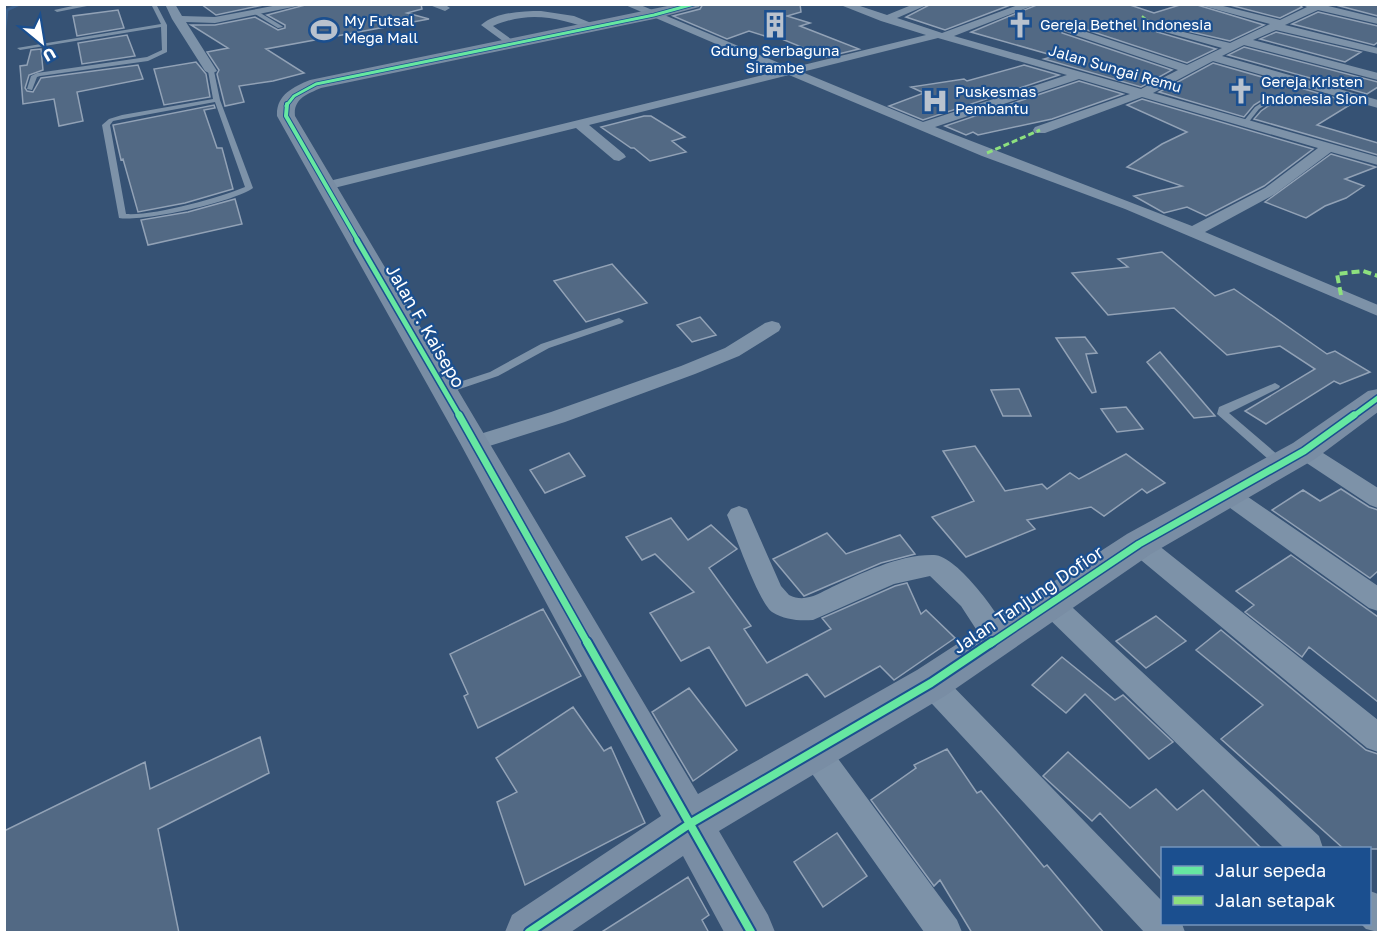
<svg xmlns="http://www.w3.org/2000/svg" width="1383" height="937" font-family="'Golos Text',sans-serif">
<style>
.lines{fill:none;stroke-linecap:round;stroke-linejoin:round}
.stream{stroke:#3b618d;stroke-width:3}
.building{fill:#526984;stroke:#92a2b6;stroke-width:1.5}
.lane{fill:#7d92a8;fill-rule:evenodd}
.street{fill:#7d92a8;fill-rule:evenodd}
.secondary{fill:#798da4;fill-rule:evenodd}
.quiet-far2{stroke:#8de07e;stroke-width:2;stroke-dasharray:4.5 2;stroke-linecap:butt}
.quiet-far1{stroke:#8de07e;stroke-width:3;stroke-dasharray:6 3;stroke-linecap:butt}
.quiet{stroke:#8de07e;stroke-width:4;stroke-dasharray:8 4;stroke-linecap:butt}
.cycleway-far4-casing{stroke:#1b4f8f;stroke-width:4.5}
.cycleway-far3-casing{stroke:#1b4f8f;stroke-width:6}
.cycleway-far2-casing{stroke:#1b4f8f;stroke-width:8}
.cycleway-far1-casing{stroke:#1b4f8f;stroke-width:10}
.cycleway-casing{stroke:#1b4f8f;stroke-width:12}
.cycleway-far4{stroke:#66e7a1;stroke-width:3}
.cycleway-far3{stroke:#66e7a1;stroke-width:4}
.cycleway-far2{stroke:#66e7a1;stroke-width:5}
.cycleway-far1{stroke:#66e7a1;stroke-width:7}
.cycleway{stroke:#66e7a1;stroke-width:8}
.labels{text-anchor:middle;stroke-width:4.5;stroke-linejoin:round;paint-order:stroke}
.far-poi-label{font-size:15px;fill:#fff;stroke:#1b4f8f;text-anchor:start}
.far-street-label{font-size:15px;fill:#fff;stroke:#1b4f8f}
.street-label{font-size:18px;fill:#fff;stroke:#1b4f8f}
</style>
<rect width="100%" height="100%" fill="#365274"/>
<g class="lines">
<path class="stream" d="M4,36L7,10L20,4"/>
</g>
<path class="building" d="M201,4H268L216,15Z
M309,4H421L422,9L407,13L429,19L266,49L304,73L273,81L239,86L244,102L225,106L217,74L219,70L207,52L228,48L191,25H215L255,17L278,30L285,28V25L267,15Z
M703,4H800L801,12L787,16L810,23L800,26L859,49L826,57L772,35L768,37L749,31L727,39L673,16L700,9Z
M931,4H1013L945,30L906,17Z
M1039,4H1127L1154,13L1183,4H1194L1264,25L1230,41L1157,24V32L1216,49L1187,63L1072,25H1061L1062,33L1172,70L1141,87L1044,59L1055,56L971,32Z
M1226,4H1298L1302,7L1280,18Z
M1332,4H1378V16Z
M118,10L124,28L77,36L73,16Z
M1318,12L1378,26V42L1374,45L1292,24Z
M1276,32L1361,52L1345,62L1260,39Z
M127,35L135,56L82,64L78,43Z
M1244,47L1378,82V87L1367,94L1228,55Z
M41,49L43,70L29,75L25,88L27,91L33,92L41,78L138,65L143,79L77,92L83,121L59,126L54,99L23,104L20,66L27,65L31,50Z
M196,62L206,74L210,97L164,105L154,69Z
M1213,63L1353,103L1317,125L1378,143V155L1254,119L1261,111L1277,100L1276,96L1270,95L1254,105L1244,117L1159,92Z
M1024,65L1059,75L923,120L889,106L924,93L911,87L964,79L967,81Z
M1079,81L1123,94L1052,119L978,135L973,132L966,135L945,126Z
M1142,99L1313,149L1264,186L1206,216L1187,207L1164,213L1134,196L1182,186L1127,167L1162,144L1187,132L1127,105Z
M214,105L215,108L204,110L217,148H222L233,189L185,203L138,212L123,159L121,160L113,125Z
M644,116H651L685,137L672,141L686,152L650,161L634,148H631L601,127Z
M1331,154L1376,167L1345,179L1364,186L1346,198L1325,206L1306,218L1265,202Z
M235,199L242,224L148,245L141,220L188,212Z
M1162,252L1215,296L1234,289L1327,354L1335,351L1370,372L1340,384L1334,381L1266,424L1245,411L1315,369L1280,346L1227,355L1174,308L1108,315L1072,273L1128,267L1118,259Z
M612,264L647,303L586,322L554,281Z
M700,317L716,335L692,342L677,325Z
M1085,337L1097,353L1086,354L1096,392L1092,393L1056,338Z
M1160,352L1215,416L1194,418L1147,362Z
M1019,389L1031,416H1003L991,390Z
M1126,407L1143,429L1117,432L1101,409Z
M975,446L1005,491L1042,484L1047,489L1070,473L1079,479L1126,454L1165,483L1147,493L1142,489L1104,516L1091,507L1027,520L1035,529L966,557L932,517L974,501L943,451Z
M569,453L585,476L545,493L530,470Z
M1341,489L1369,507L1378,510V571L1370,578L1272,510L1303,490L1320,501Z
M671,518L688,540L711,525L737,549L709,568L751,626L744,629L767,663L831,629L822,618L895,586L907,583L921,614L926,610L955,638L894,680L880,666L825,697L807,674L746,706L709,647L681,661L650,613L694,592L655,554L642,560L626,537Z
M827,533L846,554L900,535L915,554L881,563L804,596L773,559Z
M1291,555L1378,617V702L1309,647L1302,657L1245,612L1254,605L1236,591Z
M543,609L581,676L478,728L464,696L468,694L450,654Z
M1156,616L1186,641L1146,668L1116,641Z
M1221,630L1366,750L1378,754V849H1344L1221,739L1263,705L1196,650Z
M1062,657L1115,700L1123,695L1173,742L1149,759L1085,694L1066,713L1032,685Z
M689,688L737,750L693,781L652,712Z
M573,707L604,751L611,747L645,823L525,885L497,802L517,792L496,758Z
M260,737L269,773L158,829L179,933H4V831L145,762L150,789Z
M947,749L977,793L981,791L1044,867L1047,865L1104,933H972L940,880L934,886L871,800L916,768L914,765Z
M1068,752L1130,808L1156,789L1177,810L1203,790L1262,849H1162V880L1100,813L1092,821L1043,776Z
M837,833L867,876L823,907L794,862Z
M688,877L709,915L702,920L709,933H600Z"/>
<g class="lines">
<path class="lane" d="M82,4H97L57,12L54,10Z
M151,4H156L167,25V52L148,61L40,76L37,77L32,90L27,89L31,76L37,73L147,57L162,50L161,27L20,50L17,48L161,24Z
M257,11L282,26L283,27L278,28L255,14Z
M211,69L214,71L220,100L253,188C234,202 143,222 119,218L102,125L109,119L122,115L213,99L208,71ZM215,102L245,187C218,198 154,216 126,214L110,125L113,121L123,119Z
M1271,97L1276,98L1259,109L1248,123H1244L1243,122L1255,107Z
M619,318L624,321L622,323L549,348L498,376L445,394L440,390L441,388L490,372L541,344Z
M1275,383L1280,386L1279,388L1229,413L1285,461L1287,464L1285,467H1277L1217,414L1219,407Z"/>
<path class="street" d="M165,4H175L182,16L215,17L283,4H307L215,23L186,22L217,71L211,74L205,71L172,19Z
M427,4H444L450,8L445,11Z
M623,4H638L791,68L926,35L881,21L838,4H854L887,15L914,4H929L897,18L942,33L1021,4H1037L954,36L1141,89L1178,70L1063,31V27H1071L1187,65L1222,48L1158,30V26L1230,43L1270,24L1196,4H1215L1280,20L1307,7L1300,4H1320L1378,18V24L1318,10L1285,25L1378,48V54L1276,30L1253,40L1378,73V80L1244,45L1222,56L1378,100V108L1213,61L1153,93L1378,157V165L1331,152L1275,194L1205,232L1378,305V316L1125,209L982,156L789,75L589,125L624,154L626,157L619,161L614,160L576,128L326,190L319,186L321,183L779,71ZM938,38L1067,75L923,122L802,72ZM1079,79L1130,94L1035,127L1033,130L1035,133H1045L1142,97L1318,148L1265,188L1192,226L935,127Z
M541,11L574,16L601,27L596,30C558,19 533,9 493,26L515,42L516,44L511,47L481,25C496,12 522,11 541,11Z
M772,321L779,323L781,327L779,331L739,356L695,374L565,422L483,448L475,451L467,448L464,443L467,438L551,412L681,366L725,348L765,323Z
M1304,443L1312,446L1378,488V508L1370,505L1296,456L1293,451L1296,446Z
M1227,485L1235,488L1378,586V611L1369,608L1219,500L1215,494L1219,488Z
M739,506L747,509L781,586L789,595C805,603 818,594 832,587C862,573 900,554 934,555C958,556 1001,617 1011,638L1007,646L997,650L987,646L961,606L930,576L894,584L813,620C799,621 785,620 772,612C759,603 735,534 727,515L731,509Z
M1139,534L1148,537L1378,720V752L1367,748L1130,551L1127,544L1130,537Z
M1050,592L1059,595L1319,836L1323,848H1284L1041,611L1037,603L1041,595Z
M931,670L941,674L1162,901V924H1182L1185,932H1144L921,692L917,683L921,674Z
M814,736L825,741L957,920L962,932H924L803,761L799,751L803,741Z
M1370,891L1378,894V932L1366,929L1361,924H1370Z"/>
<path class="secondary" d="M677,4H701L699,7L654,19L321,88C307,94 293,99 295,116L698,794L917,670L1127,534L1293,443L1368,391L1378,389V412L1315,459L1151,554L945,696L719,831L768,915L775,932H724L683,856L571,932H505L512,915L661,816L460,443L277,116C276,95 293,87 310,80Z"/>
<path class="quiet-far2" d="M1142,16L1157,28H1162"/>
<path class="quiet-far1" d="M987,153L1040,130"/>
<path class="quiet" d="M1341,295L1337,274L1363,271L1378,276"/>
<g class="cycleway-far4-casing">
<path id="cycleway-far4" d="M286,106L294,96L316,84L654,15L694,4"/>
</g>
<g class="cycleway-far3-casing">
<path id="cycleway-far3" d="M287,104L286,116L358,241"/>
</g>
<g class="cycleway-far2-casing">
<path id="cycleway-far2" d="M357,240L460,417
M1352,417L1378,398"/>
</g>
<g class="cycleway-far1-casing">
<path id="cycleway-far1" d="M459,415L588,644
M990,644L1139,544L1304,451L1354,415"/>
</g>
<g class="cycleway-casing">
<path id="cycleway" d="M587,642L751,932
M529,932L691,823L931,683L992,642"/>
</g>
<use href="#cycleway-far4" class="cycleway-far4"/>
<use href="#cycleway-far3" class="cycleway-far3"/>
<use href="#cycleway-far2" class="cycleway-far2"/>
<use href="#cycleway-far1" class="cycleway-far1"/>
<use href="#cycleway" class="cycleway"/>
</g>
<defs>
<g id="building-bare" transform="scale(2.07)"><path d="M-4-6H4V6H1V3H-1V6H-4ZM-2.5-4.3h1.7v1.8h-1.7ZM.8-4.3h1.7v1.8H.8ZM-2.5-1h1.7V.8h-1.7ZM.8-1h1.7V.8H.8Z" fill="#b9c2ce" stroke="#1b4f8f" stroke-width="2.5" paint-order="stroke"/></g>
<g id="church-bare" transform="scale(2.07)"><path d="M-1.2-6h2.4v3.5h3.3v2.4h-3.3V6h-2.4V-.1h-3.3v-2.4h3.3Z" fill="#b9c2ce" stroke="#1b4f8f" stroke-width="2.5" paint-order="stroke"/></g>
<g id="stadium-bare" transform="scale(2.07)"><path d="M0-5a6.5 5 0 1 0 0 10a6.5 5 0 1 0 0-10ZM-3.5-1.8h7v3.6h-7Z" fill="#b9c2ce" stroke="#1b4f8f" stroke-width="2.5" paint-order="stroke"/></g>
<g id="hospital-bare" transform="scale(2.07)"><path d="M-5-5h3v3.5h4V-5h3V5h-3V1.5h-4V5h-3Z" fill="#b9c2ce" stroke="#1b4f8f" stroke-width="2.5" paint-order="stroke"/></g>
</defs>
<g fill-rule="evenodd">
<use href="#building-bare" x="775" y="25"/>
<use href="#church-bare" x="1020" y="25"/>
<use href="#stadium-bare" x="324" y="30"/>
<use href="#church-bare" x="1241" y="91"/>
<use href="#hospital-bare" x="935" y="101"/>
</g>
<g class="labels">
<g class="far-poi-label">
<text x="344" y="26">My Futsal<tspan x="344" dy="17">Mega Mall</tspan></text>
<text x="1040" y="30">Gereja Bethel Indonesia</text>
<text x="775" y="56" text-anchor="middle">Gdung Serbaguna<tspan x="775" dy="17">Sirambe</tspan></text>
<text x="1261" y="87">Gereja Kristen<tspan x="1261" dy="17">Indonesia Sion</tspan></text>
<text x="955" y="97">Puskesmas<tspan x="955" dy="17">Pembantu</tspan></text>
</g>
<g class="far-street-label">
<text transform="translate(1115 69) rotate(16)" y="5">Jalan Sungai Remu</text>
</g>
<g class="street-label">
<text transform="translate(425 326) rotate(60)" y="6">Jalan F. Kaisepo</text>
<text transform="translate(1028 600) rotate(-34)" y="6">Jalan Tanjung Dofior</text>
</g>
</g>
<rect width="1383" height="937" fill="none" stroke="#ffffff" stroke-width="12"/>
<rect x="1161" y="847" width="210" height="78" fill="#1b4f8f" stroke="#7695bc" stroke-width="1.5"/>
<rect x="1173" y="866" width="30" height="9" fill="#66e7a1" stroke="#7695bc" stroke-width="1.5"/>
<text x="1215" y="877" font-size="18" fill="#ffffff">Jalur sepeda</text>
<rect x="1173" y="896" width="30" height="9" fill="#8de07e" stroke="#7695bc" stroke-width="1.5"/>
<text x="1215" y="907" font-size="18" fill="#ffffff">Jalan setapak</text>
<g transform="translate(42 42) rotate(150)" stroke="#1b4f8f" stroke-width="4.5" paint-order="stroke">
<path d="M0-4.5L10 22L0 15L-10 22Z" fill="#ffffff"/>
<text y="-9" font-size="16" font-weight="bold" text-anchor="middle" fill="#ffffff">U</text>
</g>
</svg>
